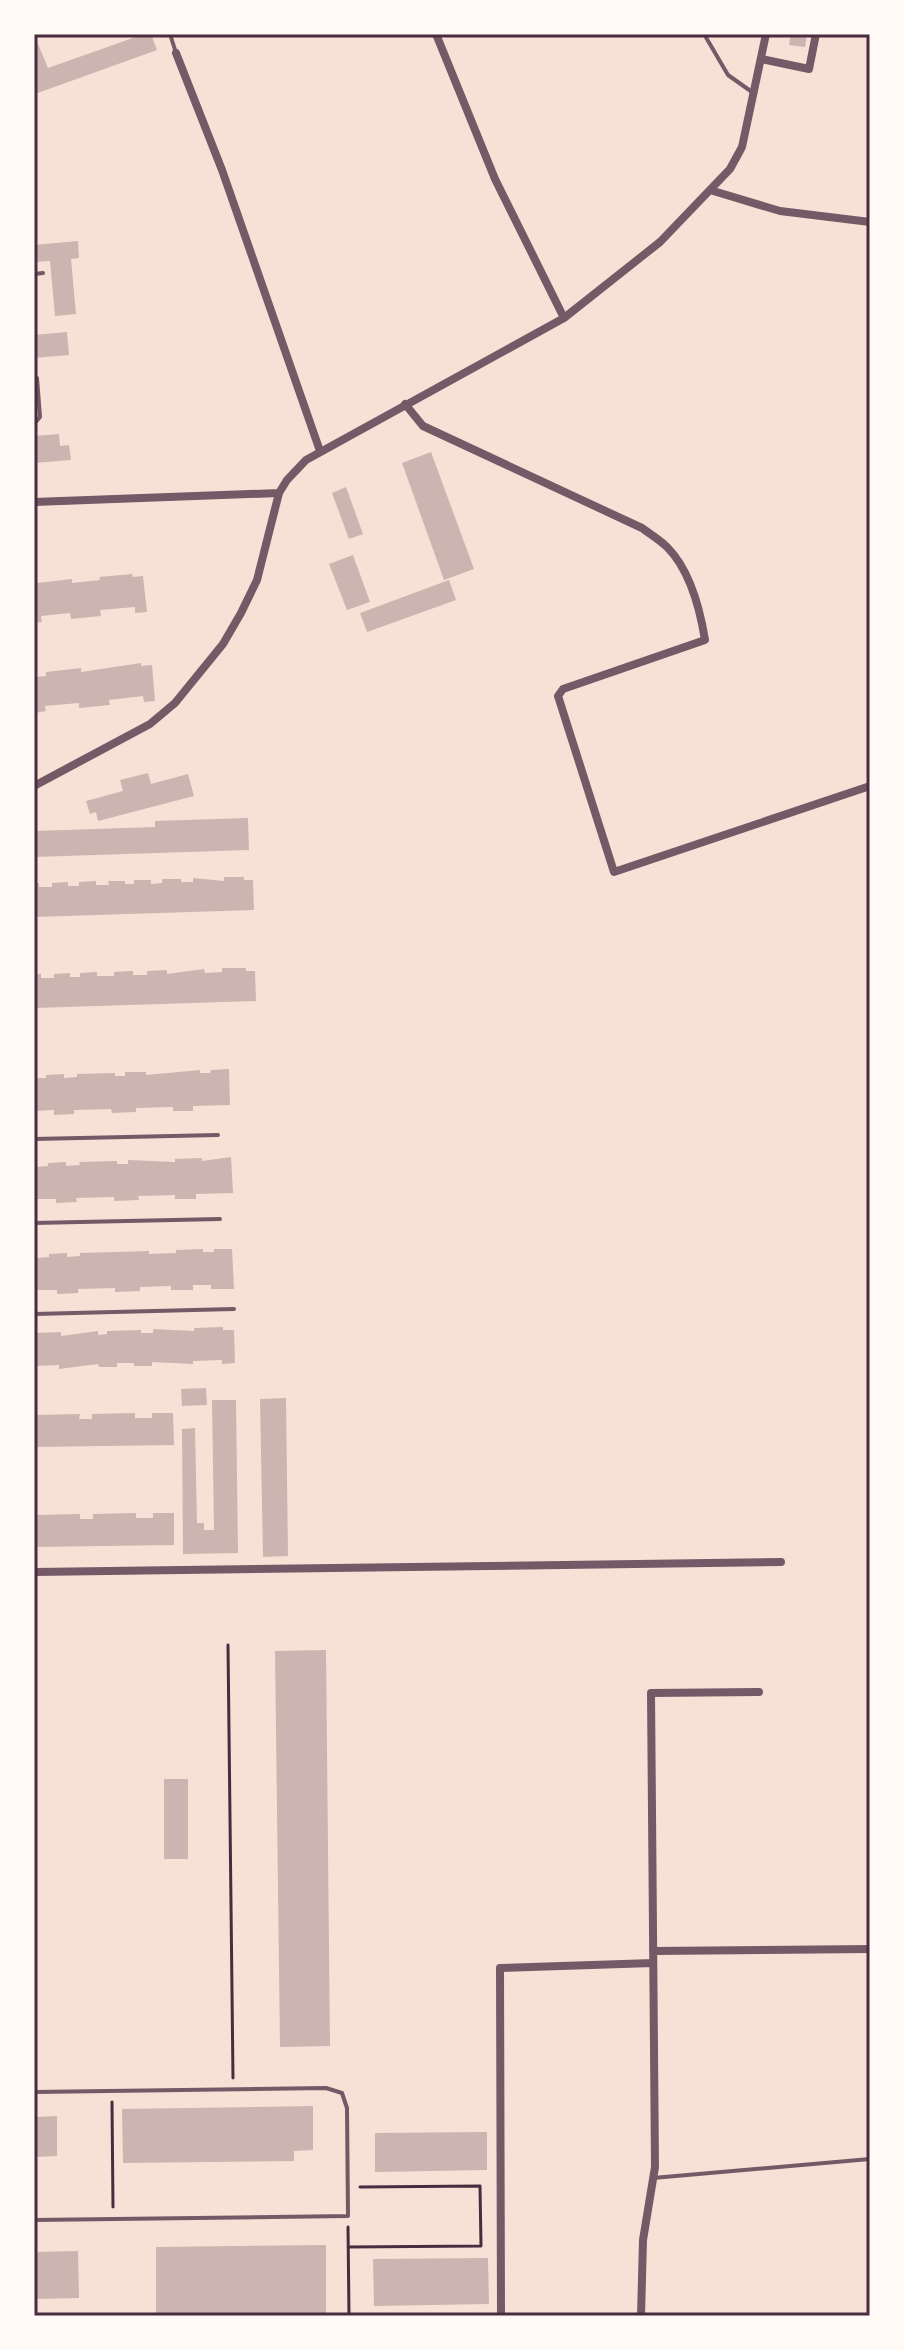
<svg xmlns="http://www.w3.org/2000/svg" width="904" height="2350" font-family="Ubuntu,sans-serif">
<style>
.building{fill:#ccb4b1}
.lines{fill:none;stroke-linecap:round;stroke-linejoin:round}
.path{stroke:#4a2c40;stroke-width:3}
.service{stroke:#755966;stroke-width:4}
.minor{stroke:#755966;stroke-width:8}
.neatline{fill:none;stroke:#4a2c40;stroke-width:3}
</style>
<rect width="100%" height="100%" fill="#f7e1d7"/>
<path class="building" d="M34,34L48,68L144,34H151L157,50L35,94Z
M791,34H807L805,47L789,45Z
M78,241L79,258L71,259L76,314L55,316L50,261L34,262V245Z
M67,332L69,355L34,358V335Z
M59,434L60,446L69,445L71,460L34,463V436Z
M431,452L474,569L444,580L402,463Z
M346,487L363,534L349,539L332,493Z
M353,555L370,602L347,610L329,564Z
M132,574L133,577L143,576L147,612L135,613V607L100,610L101,616L71,619L70,613L41,616L42,622L34,623V587L37,586V583L72,579V583L100,580L99,577Z
M449,580L456,600L367,632L360,613Z
M141,663V666L152,665L155,701L144,702L143,696L109,700L110,705L79,708V703L45,706L46,711L35,713L34,677L46,676V672L81,668V672Z
M148,773L151,784L188,774L194,796L98,821L96,812L90,814L86,801L123,791L120,780Z
M248,818L249,850L34,857V831L155,827V821Z
M224,877H244V880H253L254,910L34,917V883H39V887H52V883L68,882V886H79V882L96,881V885H109L108,881H125V884H134V880H151V884L162,883V879H181V882H193V878L224,881Z
M222,968H246V971H255L256,1001L34,1008V974H41V978H54V974L70,973V977H80V973L97,972V976H114V972L133,971V975H147V971L167,970V974L204,969L205,973L222,972Z
M229,1069L230,1105L193,1106V1111H173V1107L136,1108V1112L112,1113L111,1109L74,1110V1114L54,1115V1110L34,1111V1078H46V1075L64,1074V1078L77,1077V1074L115,1073V1076H125V1072H146V1075L200,1070V1073H210L211,1070Z
M231,1157L233,1193L196,1194V1199H175V1195L138,1196L139,1200L114,1201V1197L76,1198L77,1202L56,1203V1199H34V1167L48,1166V1163L66,1162V1166L80,1165L79,1162L117,1161V1164H128V1160L175,1162V1159L202,1158V1161Z
M203,1249V1252H214V1249H232L234,1289H211V1285H193V1290H171V1286L140,1287V1291L115,1292V1288L78,1289V1293L57,1294V1290H34V1254H37V1258L49,1257V1254L67,1253V1257L80,1256V1253L149,1251V1254L176,1253V1250Z
M223,1327V1330H234L235,1363L222,1364V1360L193,1361V1364L152,1362V1366H134V1363H117V1367H99L98,1364L59,1369V1365L34,1366V1333L61,1332V1336L98,1331V1335L107,1334V1331L141,1330V1333H153V1329L194,1331V1328Z
M206,1388L207,1405L182,1406L181,1389Z
M286,1398L288,1556L263,1557L260,1399Z
M212,1400H236L238,1553L183,1554L182,1429L195,1428L197,1523H204V1530H214Z
M135,1413V1418H152V1413H173L174,1445L34,1447V1415L80,1414L79,1419H92V1414Z
M136,1513V1518H153V1513H174V1545L34,1547V1515L80,1514V1519H93V1514Z
M326,1650L330,2046L280,2047L275,1651Z
M164,1779H188V1859H164Z
M313,2106V2150L294,2151V2161L123,2163L122,2109Z
M57,2116V2156L34,2157V2117Z
M487,2132V2170L375,2172V2133Z
M326,2245V2316H156V2247Z
M78,2251L79,2298L34,2299V2252Z
M488,2258L489,2304L374,2306L373,2259Z"/>
<g class="lines">
<path class="path" d="M228,1645L233,2078
M112,2102L113,2207
M348,2227L349,2316
M348,2247L481,2246L480,2186L360,2187"/>
<path class="service" d="M170,34L176,53
M704,34L728,75L752,92
M34,274L43,273
M34,378H37L40,417L34,424
M34,1139L218,1135
M34,1223L220,1219
M34,1314L234,1309
M34,2092L326,2088L342,2093L347,2108L348,2216L34,2220
M653,2178L870,2159"/>
<path class="minor" d="M436,34L495,179L564,318
M176,53L222,170L320,451
M761,59L809,69L816,34
M710,190L780,211L870,222
M405,404L423,426L642,528C650,534 660,540 667,547C690,570 700,609 705,640L563,689L558,696L614,872L870,786
M34,502L279,493
M34,786L150,724L175,703L223,644L241,613L257,580L279,493L287,480L306,460L564,318L660,242L730,169L742,147L766,34
M34,1572L781,1562
M653,1951L870,1949
M501,2316L500,1968L653,1963
M641,2316L643,2240L655,2167L651,1693L759,1692"/>
</g>
<rect width="904" height="2350" fill="none" stroke="#fffaf5" stroke-width="72"/>
<rect x="36" y="36" width="832" height="2278" class="neatline"/>
</svg>
